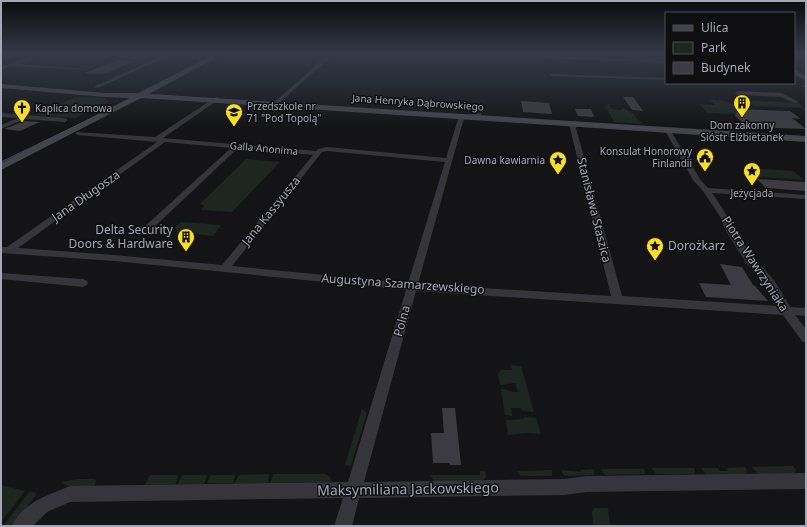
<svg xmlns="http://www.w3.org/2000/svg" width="807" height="527" font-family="'Noto Sans',sans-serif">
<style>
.green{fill:#1e2620}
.building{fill:#3b3b41}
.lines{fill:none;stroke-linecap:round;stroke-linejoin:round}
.street{fill:#35353b;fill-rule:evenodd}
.secondary{fill:#43434b;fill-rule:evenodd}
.tram{stroke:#4a4a52;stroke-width:1}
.labels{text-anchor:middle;stroke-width:3;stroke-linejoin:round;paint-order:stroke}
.far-street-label{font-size:10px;fill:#a5a7b7;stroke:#0f0f11}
.far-poi-label{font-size:10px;fill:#a5a7b7;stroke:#0f0f11;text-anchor:start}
.street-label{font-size:12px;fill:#a5a7b7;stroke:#0f0f11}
.poi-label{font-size:12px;fill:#a5a7b7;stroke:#0f0f11;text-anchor:end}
.near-street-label{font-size:14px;fill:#a5a7b7;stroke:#0f0f11}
</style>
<rect width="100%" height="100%" fill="#141416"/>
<path class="green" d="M76,97L106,98L109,102L75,118L34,115Z
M727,99L742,100L799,103L806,110L802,108L754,106L747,101Z
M710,100C726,100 732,102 743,114L708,113L699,104L715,105Z
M607,104L620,105H609L612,109L621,110L623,108L634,114L638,120L644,124L614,122L605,106H608Z
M246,159L280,162L232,212L201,210L204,206L200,204Z
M749,168L793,171L804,180L759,177Z
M181,222L221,225L213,236L177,232L175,227Z
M511,365L521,366L534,412L522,411L521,408H511L512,416L505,415L501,389C507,389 511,393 518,392L515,383L500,385L498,374L501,370H512Z
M362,409L366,412V416L352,462L351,466L345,465Z
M524,417L536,418L541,434L528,433L508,435L506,420L524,419Z
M793,466L796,470L795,473L758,474L752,467Z
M745,467L747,470L746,474H706L701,468H718L720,471H728L727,468Z
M651,468H694L695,471L694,474H656Z
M594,469V475L564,476L561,470L581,472L580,470Z
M601,469H644L645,472L644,474L605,475Z
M552,470V476H520L517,471Z
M480,471H485L486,477L482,481L435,482L430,475H480Z
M269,474L268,483H235L239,475Z
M274,474H325L330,477L331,482L270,483Z
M150,475H177L178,477L175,484L145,485Z
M182,475H206L207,476L204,484H178Z
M211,475H234L235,476L233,483H207Z
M78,479H95L96,482L94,486H67L62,482Z
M1,485L25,491L1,522Z
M30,491L36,493V495L13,526H3Z
M594,508H608L610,525L593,524L592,512Z"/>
<path class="building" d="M116,61H134L104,74L85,73Z
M623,97H633L643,111L632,110Z
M521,101L549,103L552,114L523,112Z
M575,109H591L594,117L578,116Z
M738,109L790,111L801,119L792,118L806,129L773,128L768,127L762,122H742L735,116Z
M25,121L40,122L20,131L4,129Z
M757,179L806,182V191L766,188Z
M720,264L742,267L753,285L755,286L768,301L706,297L699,283L731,285Z
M442,408H455L461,465H450L449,463H433L431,433H444Z"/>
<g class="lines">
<path class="street" d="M39,54H46L18,64L89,69L87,70L11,66L1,69V67Z
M83,54H111L121,56L119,57Z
M329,54H334L277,105H273V103Z
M162,56L197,58L195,59L164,58L98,88L93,87Z
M544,56L666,61V63L545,58Z
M549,74L666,78V80L551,76Z
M803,85H806V87H803Z
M738,91L782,93L799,102L794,103L781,97L744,95L749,99L746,101L736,94L735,93Z
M216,97L218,98V100L163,138L316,151L318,149L327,147L446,158L459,116L481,113V115L464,118L418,284L611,296L570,128V123L573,121L575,122L577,126L576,128L622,296L779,306L772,295L758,275L747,264L734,244L724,227L721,218L703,191L693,180L664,129L665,128H669L700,179L708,188L806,195V199L712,193C727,214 738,237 753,258C757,263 762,266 766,271C776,282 783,294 790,307L806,308V316L795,315L806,329V343L802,341L783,315L416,291L364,482L564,479L587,476L806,473V489L587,492L564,495L359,498L352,526H334L343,498L70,502L47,512L33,526H12C22,503 48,495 70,486L348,482L406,290L114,261L1,253V247H7L157,142L78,135L76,134V132L155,137ZM165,142L231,148L143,228L141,230L146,233L149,232L238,148L313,155L222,265L114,255L18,248ZM327,151L445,162L408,283L232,266L322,152Z
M1,113L65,118L68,120L65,122L25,119L1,129V125L18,118L1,117Z
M1,273L83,279L87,281L88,283L87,285L83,287L1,279Z"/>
<path class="secondary" d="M215,54H223L149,94L806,136V142L141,98L1,170V163L130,98L105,97L1,88V84L105,93H138Z
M794,69L806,76V81L794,74Z"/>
<path class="tram" d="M1,162L123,103L142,97L157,95L806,139"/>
</g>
<linearGradient id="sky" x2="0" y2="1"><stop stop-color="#0b0b0c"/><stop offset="0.42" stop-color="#343a47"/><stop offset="1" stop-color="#343a47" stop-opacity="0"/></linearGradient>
<rect width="807" height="128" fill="url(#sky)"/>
<defs>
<g id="building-pin" transform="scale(0.9)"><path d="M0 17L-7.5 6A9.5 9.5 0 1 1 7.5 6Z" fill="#f9de29" stroke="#0f0f11"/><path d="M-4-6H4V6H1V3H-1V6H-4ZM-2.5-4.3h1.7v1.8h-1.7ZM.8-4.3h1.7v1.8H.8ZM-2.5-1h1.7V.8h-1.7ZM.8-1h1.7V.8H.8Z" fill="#111"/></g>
<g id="church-pin" transform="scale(0.9)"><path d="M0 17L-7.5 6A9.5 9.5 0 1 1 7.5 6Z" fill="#f9de29" stroke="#0f0f11"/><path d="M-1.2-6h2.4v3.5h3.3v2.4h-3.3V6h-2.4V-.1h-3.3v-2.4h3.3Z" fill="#111"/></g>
<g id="school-pin" transform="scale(0.9)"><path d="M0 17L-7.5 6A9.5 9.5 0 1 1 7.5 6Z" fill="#f9de29" stroke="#0f0f11"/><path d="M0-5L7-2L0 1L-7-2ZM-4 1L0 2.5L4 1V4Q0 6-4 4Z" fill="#111"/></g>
<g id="civic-pin" transform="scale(0.9)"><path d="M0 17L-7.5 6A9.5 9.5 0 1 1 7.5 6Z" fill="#f9de29" stroke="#0f0f11"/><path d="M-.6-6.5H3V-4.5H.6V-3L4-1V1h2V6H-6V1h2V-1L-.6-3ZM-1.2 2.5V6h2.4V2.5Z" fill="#111"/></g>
<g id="sight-pin" transform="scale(0.9)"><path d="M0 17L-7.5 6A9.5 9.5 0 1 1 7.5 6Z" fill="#f9de29" stroke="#0f0f11"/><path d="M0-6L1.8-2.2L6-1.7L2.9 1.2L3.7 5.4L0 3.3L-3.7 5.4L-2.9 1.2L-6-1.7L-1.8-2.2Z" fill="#111"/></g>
</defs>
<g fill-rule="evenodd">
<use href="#building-pin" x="742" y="103"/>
<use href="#church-pin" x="22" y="108"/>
<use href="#school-pin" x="234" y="112"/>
<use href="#civic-pin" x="705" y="157"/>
<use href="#sight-pin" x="558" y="160"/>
<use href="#sight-pin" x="752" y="171"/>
<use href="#building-pin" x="186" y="237"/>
<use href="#sight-pin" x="655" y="246"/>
</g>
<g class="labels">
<g class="far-street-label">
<text transform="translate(418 102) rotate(4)" y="4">Jana Henryka Dąbrowskiego</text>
<text transform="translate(264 148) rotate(5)" y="4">Galla Anonima</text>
</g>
<g class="far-poi-label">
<text x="247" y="110">Przedszkole nr<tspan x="247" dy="12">71 "Pod Topolą"</tspan></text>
<text x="35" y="112">Kaplica domowa</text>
<text x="742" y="129" text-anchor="middle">Dom zakonny<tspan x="742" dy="12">Sióstr Elżbietanek</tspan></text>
<text x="692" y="155" text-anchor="end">Konsulat Honorowy<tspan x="692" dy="12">Finlandii</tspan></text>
<text x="545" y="164" text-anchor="end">Dawna kawiarnia</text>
<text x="752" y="197" text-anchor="middle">Jeżycjada</text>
</g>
<g class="street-label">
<text transform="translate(86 196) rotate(-35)" y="4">Jana Długosza</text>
<text transform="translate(594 210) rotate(76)" y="4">Stanisława Staszica</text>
<text transform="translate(271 211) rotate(-51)" y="4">Jana Kassyusza</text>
<text transform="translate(755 264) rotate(57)" y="4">Piotra Wawrzyniaka</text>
<text transform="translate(403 284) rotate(4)" y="4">Augustyna Szamarzewskiego</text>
<text transform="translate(402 321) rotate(-74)" y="4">Polna</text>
</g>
<g class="poi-label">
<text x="173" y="234">Delta Security<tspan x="173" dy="14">Doors &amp; Hardware</tspan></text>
<text x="668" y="250" text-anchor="start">Dorożkarz</text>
</g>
<g class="near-street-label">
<text transform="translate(408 489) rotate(-1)" y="5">Maksymiliana Jackowskiego</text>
</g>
</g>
<rect width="807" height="527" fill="none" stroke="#a5a7b7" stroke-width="4"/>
<rect x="665" y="12" width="130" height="72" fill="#0f0f11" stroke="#4b4c53"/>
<rect x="673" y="25" width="20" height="6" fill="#43434b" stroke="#4b4c53"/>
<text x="701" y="32" font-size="12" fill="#a5a7b7">Ulica</text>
<rect x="673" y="42" width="20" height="12" fill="#1e2620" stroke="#4b4c53"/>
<text x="701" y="52" font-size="12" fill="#a5a7b7">Park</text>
<rect x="673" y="62" width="20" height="12" fill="#3b3b41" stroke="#4b4c53"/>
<text x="701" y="72" font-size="12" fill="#a5a7b7">Budynek</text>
</svg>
